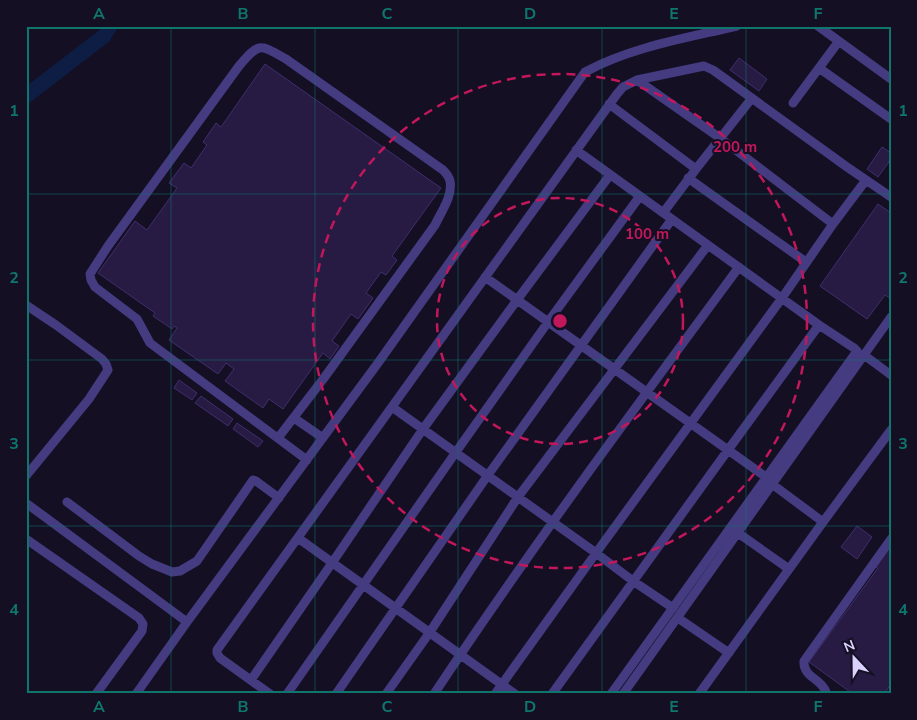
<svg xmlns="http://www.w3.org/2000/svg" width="917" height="720" font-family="'Nunito Sans',sans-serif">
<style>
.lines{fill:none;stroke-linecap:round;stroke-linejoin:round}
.river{stroke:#0d1d43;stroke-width:15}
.building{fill:#271b43;stroke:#402e6e}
.minor{stroke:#443b80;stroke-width:9}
.grid{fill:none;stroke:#0f766e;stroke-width:1;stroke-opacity:0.55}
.ring{fill:none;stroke:#c2185b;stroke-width:2.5;stroke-dasharray:9 6}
.centre{fill:#c2185b;stroke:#140f23;stroke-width:2.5}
.ring-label{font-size:15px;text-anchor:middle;font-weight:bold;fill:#c2185b;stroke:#140f23;stroke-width:4;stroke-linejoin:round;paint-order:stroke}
.neatline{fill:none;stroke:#0f766e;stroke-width:2}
.grid-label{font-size:16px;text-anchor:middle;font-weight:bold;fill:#0f766e}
</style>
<rect width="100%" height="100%" fill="#140f23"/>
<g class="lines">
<path class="river" d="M26,96L104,36L110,26"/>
</g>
<path class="building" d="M739,58L767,79L759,91L730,70Z
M265,64L441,188L392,256L397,260L386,275L381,272L366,293L373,298L358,319L351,314L332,341L339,346L330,359L323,353L283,409L269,399L263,408L225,381L234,369L226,363L218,374L169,340L177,328L174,326L172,329L153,316L155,313L98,273L135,221L147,230L177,188L169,183L184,163L191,168L207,145L203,142L216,123L221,127Z
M882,147L891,153V159L878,177L867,169Z
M878,204L891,213V299L885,295L867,319L820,286Z
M179,380L197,393L192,400L174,388Z
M201,396L233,419L228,426L195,403Z
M237,423L263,441L258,447L233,429Z
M857,526L872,537L857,559L841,547Z
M891,546V684L884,694H853L809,662L878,568L876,567Z"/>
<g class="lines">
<path class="minor" d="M818,26L891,79
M819,68L891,119
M637,80L720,138L833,224
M793,103L839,41
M609,104L696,169L663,213
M576,150L819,325L854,348L857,351L611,694
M696,169L752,98
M688,178L806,262
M485,277L766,477
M26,305L56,325L102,359L106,364L108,370L89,399L26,476
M864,355L891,375
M392,407L596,553L633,581L673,608
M294,418L323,438
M278,438L324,378L435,225C441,212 453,196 450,181C449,177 446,173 443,170L286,59C260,44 259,42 239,66L108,246L90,274L91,280L95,287L137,319L150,343L307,460
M772,484L823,522
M67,502L139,556L152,564L172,572L180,571L197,561L253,480L256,481L279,498
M26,503L187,622
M738,533L789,569
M298,538L515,694
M26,539L139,618L143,624L142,631L96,694
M678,618L729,653
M251,680L332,563L423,429L517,300L610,175
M136,694L187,622L378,363L585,72C631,47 687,38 737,26
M270,694L220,658L217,653V650L617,94L623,87L637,80L704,66L713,70L847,167L891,197
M287,694L456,452L548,322L640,196
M336,694L488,475L672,219
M386,694L430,632L518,497L708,245
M434,694C531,548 635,408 739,267
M495,694L596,553L782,298L833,224L866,180
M552,694L728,450L819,325
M623,694L891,317
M699,694L823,522L891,430
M827,694C822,678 803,678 804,661L891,539"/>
</g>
<path class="grid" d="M171,26V694M315,26V694M458,26V694M602,26V694M746,26V694M26,194H891M26,360H891M26,526H891"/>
<g class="ring">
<circle cx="560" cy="321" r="123"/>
<circle cx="560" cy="321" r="247"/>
</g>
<circle cx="560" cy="321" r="8" class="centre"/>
<g class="ring-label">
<text x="735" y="152">200 m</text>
<text x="647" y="239">100 m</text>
</g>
<rect width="917" height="720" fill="none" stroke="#140f23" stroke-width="55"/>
<g transform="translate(854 658) rotate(338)" stroke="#140f23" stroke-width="4" paint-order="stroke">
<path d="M0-4L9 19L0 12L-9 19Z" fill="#dad1fe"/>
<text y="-8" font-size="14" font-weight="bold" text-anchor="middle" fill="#dad1fe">N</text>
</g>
<rect x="28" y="28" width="862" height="664" class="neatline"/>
<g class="grid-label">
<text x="99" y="19">A</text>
<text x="243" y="19">B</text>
<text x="387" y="19">C</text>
<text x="530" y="19">D</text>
<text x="674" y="19">E</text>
<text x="818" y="19">F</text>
<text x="14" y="116">1</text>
<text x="903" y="116">1</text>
<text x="14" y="283">2</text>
<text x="903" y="283">2</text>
<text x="14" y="449">3</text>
<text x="903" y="449">3</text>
<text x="14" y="615">4</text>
<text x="903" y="615">4</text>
<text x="99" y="712">A</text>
<text x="243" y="712">B</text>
<text x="387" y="712">C</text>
<text x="530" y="712">D</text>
<text x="674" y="712">E</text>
<text x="818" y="712">F</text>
</g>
</svg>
